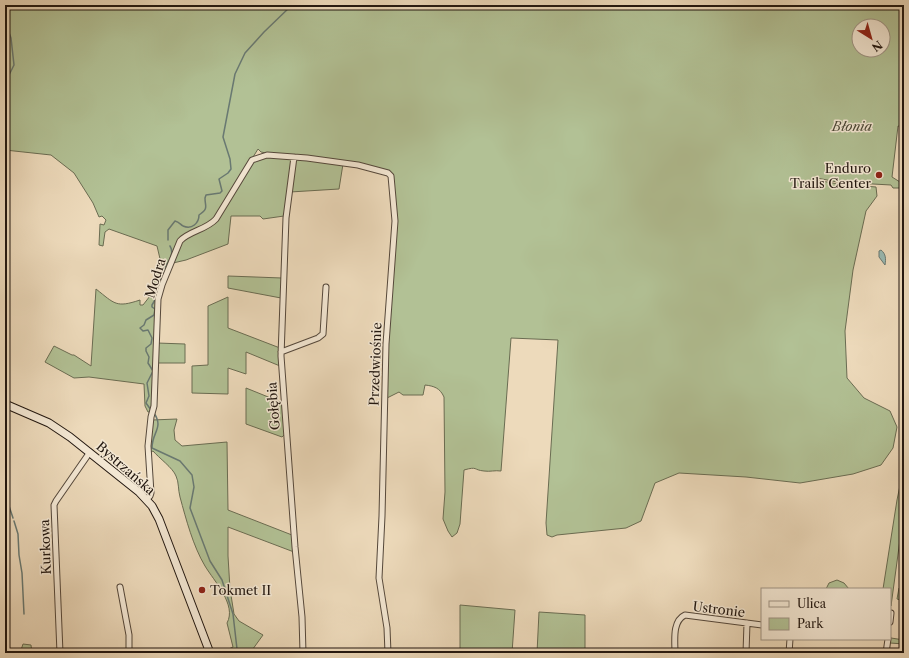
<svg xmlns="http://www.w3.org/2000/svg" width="909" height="658" font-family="'Libre Caslon Text',serif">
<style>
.green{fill:#b2c195;stroke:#6a6c52;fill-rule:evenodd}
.water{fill:#99bab3;stroke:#697972}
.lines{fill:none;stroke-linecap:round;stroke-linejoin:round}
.stream{stroke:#697972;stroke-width:1.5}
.minor-casing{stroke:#55483b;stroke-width:7}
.secondary-casing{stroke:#221710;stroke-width:9}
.minor{stroke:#f3e7d3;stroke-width:5}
.secondary{stroke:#f3e7d3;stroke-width:7}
.poi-dot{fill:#8f2418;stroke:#f3e7d3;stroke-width:1.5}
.labels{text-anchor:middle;stroke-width:3;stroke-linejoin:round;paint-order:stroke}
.park-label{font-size:13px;font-style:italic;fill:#4d4a38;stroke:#f3e7d3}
.poi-label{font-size:13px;fill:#221710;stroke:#f3e7d3;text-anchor:end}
.street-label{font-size:13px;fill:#221710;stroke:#f3e7d3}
</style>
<rect width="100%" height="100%" fill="#eddabb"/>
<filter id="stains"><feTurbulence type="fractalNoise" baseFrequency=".005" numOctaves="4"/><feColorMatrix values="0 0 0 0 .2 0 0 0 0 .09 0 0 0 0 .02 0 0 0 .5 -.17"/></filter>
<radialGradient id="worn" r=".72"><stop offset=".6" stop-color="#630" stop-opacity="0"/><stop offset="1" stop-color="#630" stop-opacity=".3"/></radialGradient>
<path class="green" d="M5,5H904L903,38L904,39V127L898,126L892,177L900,182L904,183V188H893L891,185L837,182L817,178L816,180L838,184L876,187L877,196L866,211L853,270L845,331L847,378L864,398L890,411L897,427L893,448L881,465L853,474L800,483L746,477L679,473L655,483L641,521L626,528L557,535L552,537L547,535L546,523L558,340L511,338L501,471C495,470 490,472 484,471C473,470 478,466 464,470L460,524L457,533L452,537L448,531L443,519L445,492L444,397C440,388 434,386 425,385L423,395H403L399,392L385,399L386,363L395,241L389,171L266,153L261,152L258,149L215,219L181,238L157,294L150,292L161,263L157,246L109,229L105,232L103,246L99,245L100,224L104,225L106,220L102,216L99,217L93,203L74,173L51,155L5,150ZM859,26H883V50H859Z
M266,157L292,158L284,216L263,219L260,216H231L228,244L186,260L173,263L182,240L209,227L253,162Z
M294,159L343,164L339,189L290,192Z
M228,276L282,278L281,298L228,288Z
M96,289C115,304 116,308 140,300V305H143L150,296L157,297L151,412H148L145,406L144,384L89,377L74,378L45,362L54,346L72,355H74L91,366Z
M228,297V328L280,348V366L246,352V374L228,368V394L192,393V366L208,365V306Z
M157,343L185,344V363H157Z
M246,388L283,403L285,434L282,437L246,424Z
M177,419L174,430L175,440L182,446L227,442L228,510L292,535L294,552L228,527V556L230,589L234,614L239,621L263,635L250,653H220L233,647L227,623C237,605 214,581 205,566C193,546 186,519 180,497C178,490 179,482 176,476C173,468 159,458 153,451L149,453L152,420Z
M904,466V510L891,606L890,589H883L897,500Z
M837,580L844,583L849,589H826L829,583Z
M899,588L904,589V601L897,599Z
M460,605L515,610L512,653H460Z
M539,612L585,615V653H537Z
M891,638L904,640V644L890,643Z
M23,644L31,645L32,653H20Z"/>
<path class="water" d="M881,250C886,254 886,259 885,265L879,257V251Z"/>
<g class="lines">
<path class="stream" d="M5,22L11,38L14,65L9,75L5,93
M168,240V230L175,221C179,222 180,224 183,226C192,230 199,223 199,215C209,208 205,207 205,198L206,195L220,193L222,191L219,179L228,173L231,169L230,159L223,137L235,74L245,53L264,32L292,5
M151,410L146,403L149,396L147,383L153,371L148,363L149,357L146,351V348L151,344L152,338L148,330L143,331L140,328L144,325L146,320L154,315L155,309L152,307V305L155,300C150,288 155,287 161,278C163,275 162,272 164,269C168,262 175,254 170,246
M154,413C164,428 152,432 152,448L180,461L192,475L194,487L190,508L210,561L222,580L233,614L237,649L238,653
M5,494L13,518
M14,521L18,534L19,555L22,573L24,614"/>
<g class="minor-casing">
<path id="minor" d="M294,157L286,218L281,356L295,547L302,617L303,653
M281,352L318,338L323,334L326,287
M147,499L150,496L151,493L148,446L151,417L154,406L158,299L162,285L180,241C189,231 206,230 216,219L252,160L267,155L307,158L358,165L388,173L391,176L395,221L386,344L382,516L379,578L387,628L388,653
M120,587L129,635V653
M890,622L891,613
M60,653L54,505L56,501L90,452
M675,653C675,641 672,621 685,615L762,625
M746,653L747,623
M789,653L790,639
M886,653L888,639"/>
</g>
<g class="secondary-casing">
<path id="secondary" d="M5,404L49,423L70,437L139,492L152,506L159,519L210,653"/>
</g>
<use href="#minor" class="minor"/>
<use href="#secondary" class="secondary"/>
</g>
<g class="poi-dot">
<circle cx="879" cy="175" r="4"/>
<circle cx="202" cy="590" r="4"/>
</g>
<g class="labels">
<g class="park-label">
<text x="852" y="131">Błonia</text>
</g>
<g class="poi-label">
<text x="871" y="173">Enduro<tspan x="871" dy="15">Trails Center</tspan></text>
<text x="210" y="595" text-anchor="start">Tokmet II</text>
</g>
<g class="street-label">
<text transform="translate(155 278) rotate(-73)" y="5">Modra</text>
<text transform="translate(375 364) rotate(-88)" y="5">Przedwiośnie</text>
<text transform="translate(273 406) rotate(-94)" y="5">Gołębia</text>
<text transform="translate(126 468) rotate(41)" y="5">Bystrzańska</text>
<text transform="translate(45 547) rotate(-92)" y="5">Kurkowa</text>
<text transform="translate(719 609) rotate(7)" y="5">Ustronie</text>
</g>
</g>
<rect width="909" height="658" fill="none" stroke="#eddabb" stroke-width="20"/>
<rect x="6" y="6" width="897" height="646" fill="none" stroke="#221710" stroke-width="2"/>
<rect x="10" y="10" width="889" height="638" fill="none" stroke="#221710"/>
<rect x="761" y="588" width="130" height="52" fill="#f3e7d3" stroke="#9f9485"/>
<rect x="769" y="601" width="20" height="6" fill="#f3e7d3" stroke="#9f9485"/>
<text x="797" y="608" font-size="12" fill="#221710">Ulica</text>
<rect x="769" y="618" width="20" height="12" fill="#b2c195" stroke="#9f9485"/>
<text x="797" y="628" font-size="12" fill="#221710">Park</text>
<g transform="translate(871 38) rotate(143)"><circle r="19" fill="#f3e7d3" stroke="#9f9485"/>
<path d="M0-3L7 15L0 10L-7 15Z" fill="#8f2418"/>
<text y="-6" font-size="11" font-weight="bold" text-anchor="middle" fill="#221710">N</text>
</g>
<rect width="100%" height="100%" filter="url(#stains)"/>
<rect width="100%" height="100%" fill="url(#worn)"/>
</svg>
